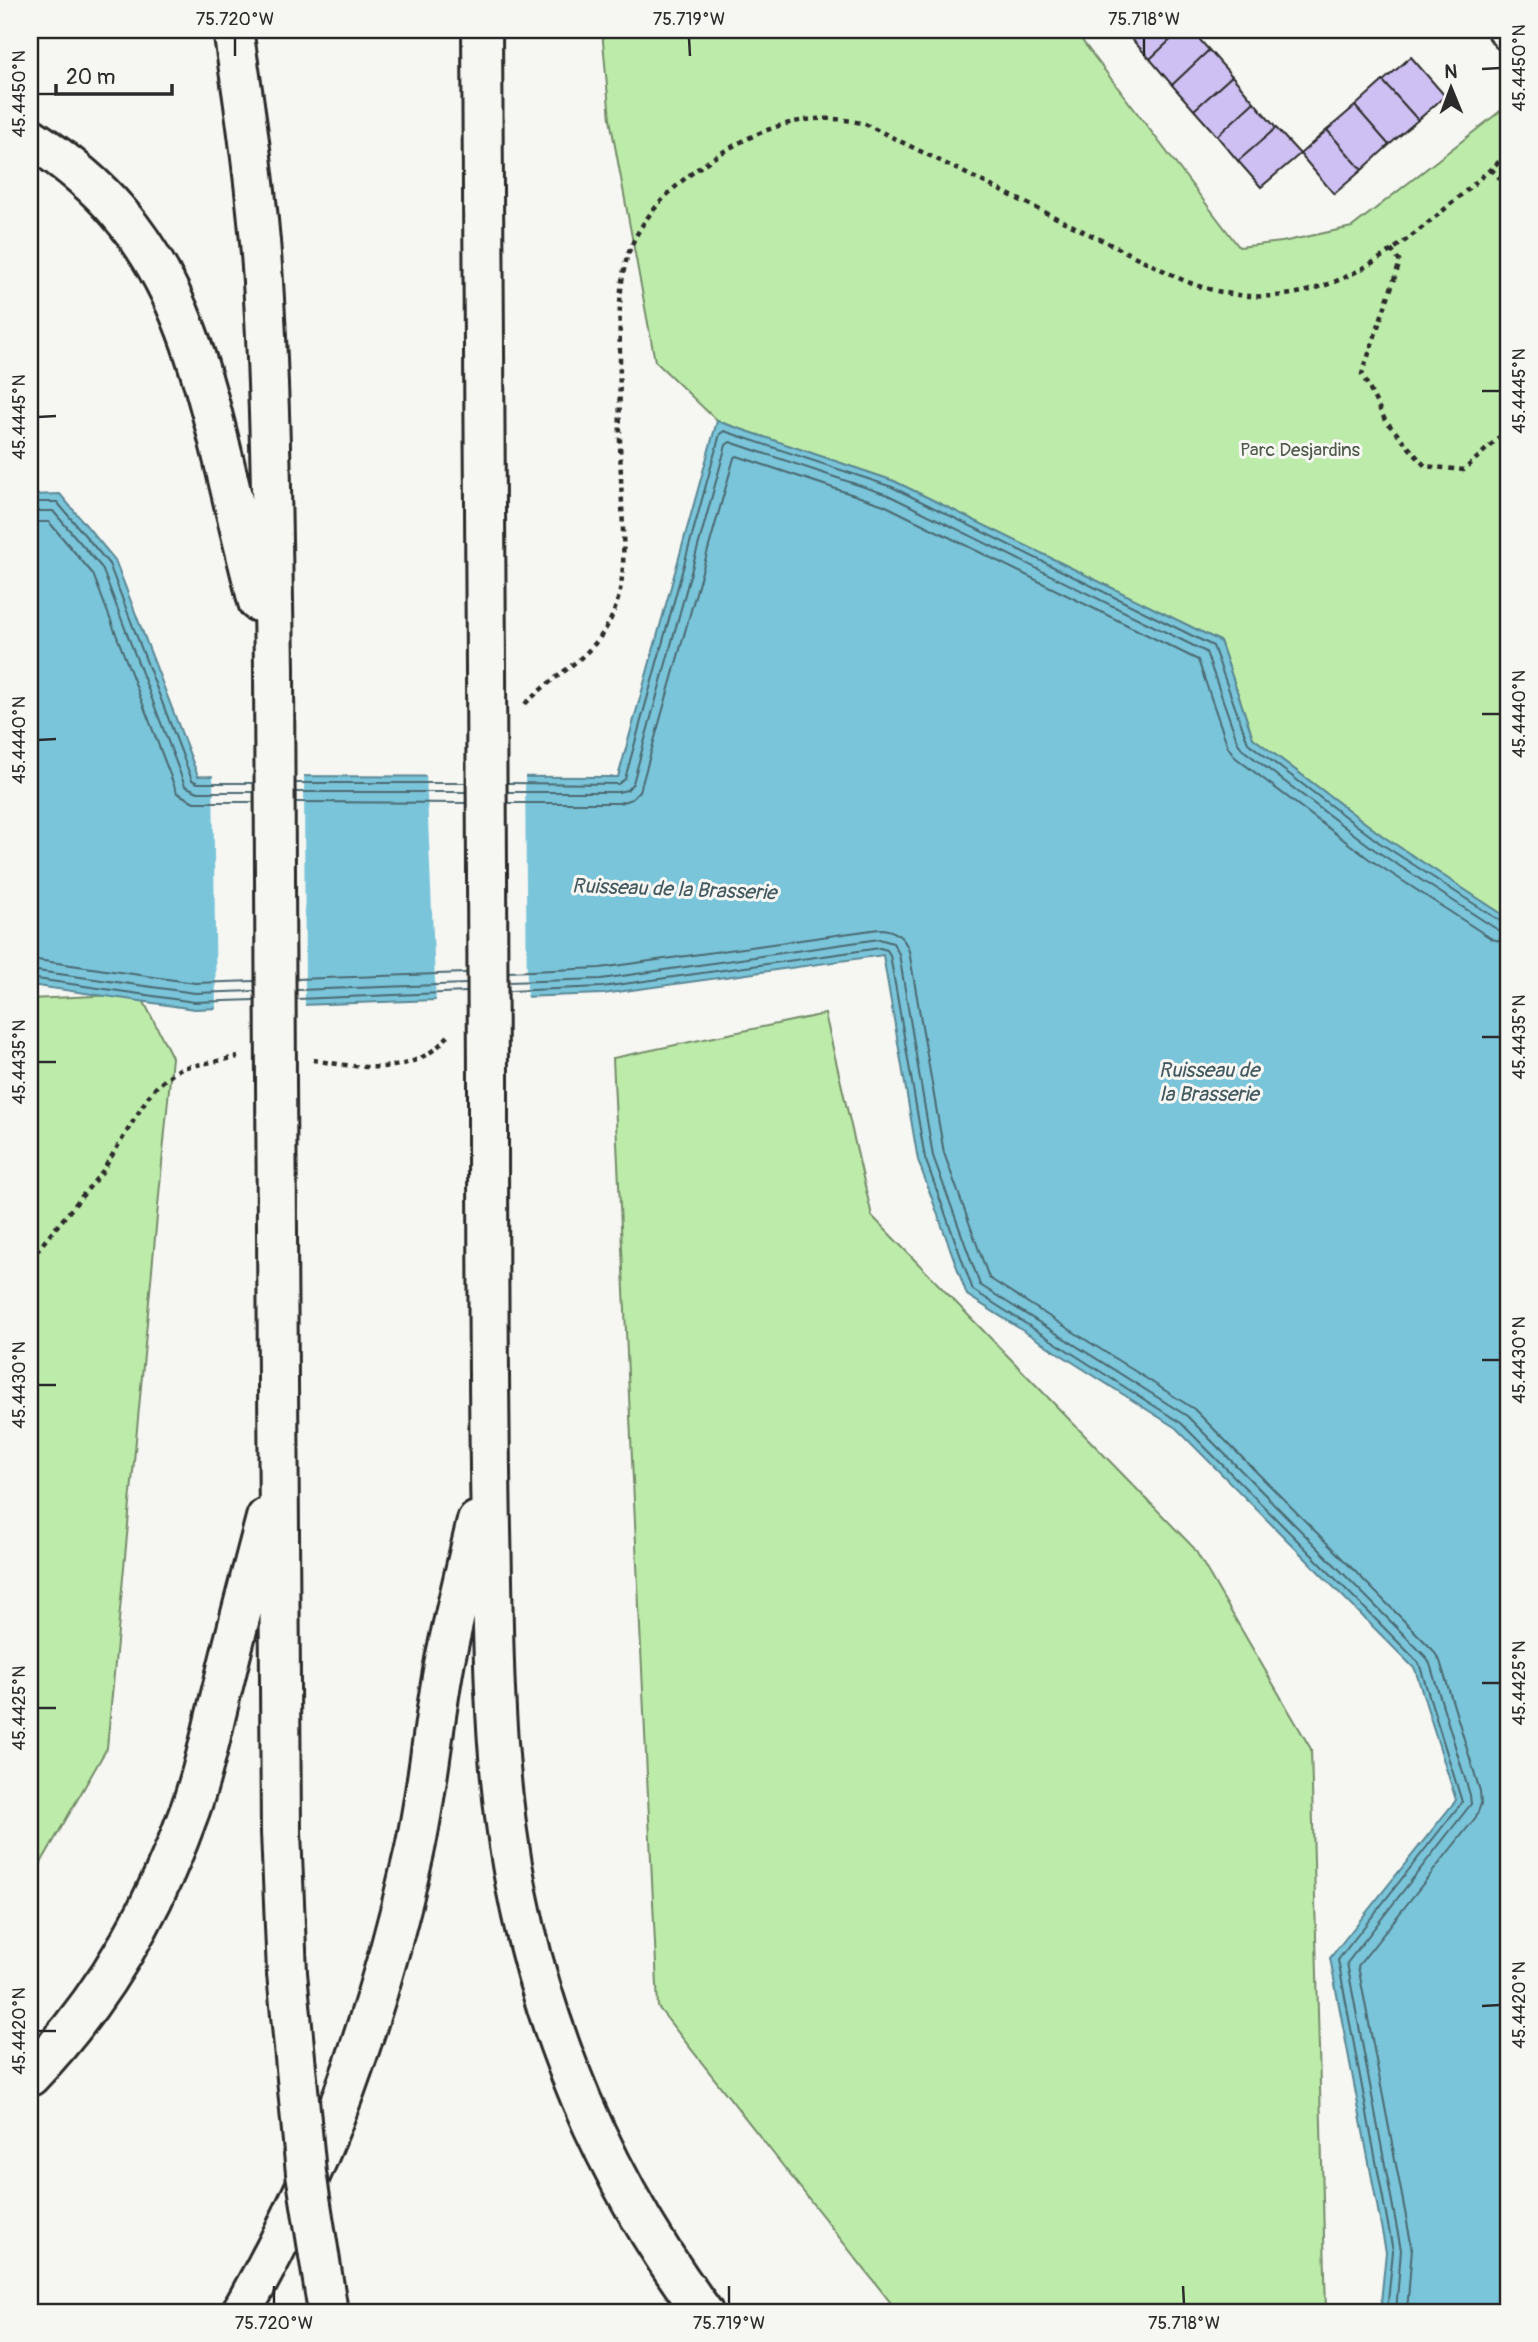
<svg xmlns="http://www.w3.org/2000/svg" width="1538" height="2342" font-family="Pangolin,sans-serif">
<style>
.green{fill:#bdecaa;stroke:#748c6a;stroke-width:2}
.water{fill:#7ac5da;stroke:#5a8794;stroke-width:2}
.pier{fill:#f6f6f2}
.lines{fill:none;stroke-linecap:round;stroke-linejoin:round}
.shore{stroke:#4b6971;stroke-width:2}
.building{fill:#cec0f2;stroke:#2b2b2b;stroke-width:2}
.street-casing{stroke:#2b2b2b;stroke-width:40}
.highway-casing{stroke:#2b2b2b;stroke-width:44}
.path{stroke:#2b2b2b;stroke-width:4.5;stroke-dasharray:5 5;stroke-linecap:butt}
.street{stroke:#f6f6f2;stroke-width:35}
.highway{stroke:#f6f6f2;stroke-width:38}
.highway-bridge-casing{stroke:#2b2b2b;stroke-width:44;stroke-linecap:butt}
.highway-bridge{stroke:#f6f6f2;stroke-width:38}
.ticks{fill:none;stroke:#2b2b2b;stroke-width:2.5}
.labels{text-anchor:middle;stroke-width:6;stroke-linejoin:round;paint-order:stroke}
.park-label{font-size:19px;fill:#505b4b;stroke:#f6f6f2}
.water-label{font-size:21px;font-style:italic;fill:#435960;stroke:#f6f6f2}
.neatline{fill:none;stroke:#2b2b2b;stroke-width:2.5}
.ticks-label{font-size:18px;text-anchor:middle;fill:#2b2b2b}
</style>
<rect width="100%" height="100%" fill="#f6f6f2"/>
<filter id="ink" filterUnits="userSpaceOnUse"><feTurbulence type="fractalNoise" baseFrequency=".0143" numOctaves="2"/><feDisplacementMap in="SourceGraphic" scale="14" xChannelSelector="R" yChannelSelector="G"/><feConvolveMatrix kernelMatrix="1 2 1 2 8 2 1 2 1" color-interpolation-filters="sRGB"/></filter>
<g filter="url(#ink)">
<path class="green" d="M602,30H1074L1239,247L1282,242L1352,227L1508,105V918L1384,837L1253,738L1220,641L894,481L717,421L655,361L610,119Z
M140,994L172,1057L107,1748L30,1882V999Z
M825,1014L872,1216L1194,1548L1311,1749L1326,2312H898L658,2007L613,1058Z"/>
<path class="water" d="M717,421L894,481L1220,641L1253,738L1384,837L1508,918V2312H1380L1386,2252L1330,1958L1456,1800L1415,1669L1176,1428L967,1295L918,1160L883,955L603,994L194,1009L30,985V495L60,494L115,560L198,776L618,777Z"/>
<path class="pier" d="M213,773H304L305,1009L216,1012Z
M426,773H525L527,1001L436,1004Z"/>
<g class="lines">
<path class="shore" d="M30,502H57L109,564L192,780L198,783H254
M30,511H53L102,568L185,786L198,792H254
M30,522H49L93,574L177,793L194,802H254
M296,783H466
M508,783L618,784L625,779L720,434L724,431L892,487L1213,646L1248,743L1380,843L1502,922L1508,923
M296,792H466
M508,792H618L627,790L633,783L726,445L730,442L888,495L1206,652L1238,743L1243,750L1375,850L1498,930L1508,932
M296,802L466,803
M508,803H619L632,799L640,791L734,458L737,456L884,505L1198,660L1228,747L1236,758L1369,859L1492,939L1508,943
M30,959L195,983L255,981
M30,970L195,993L255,991
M508,972L600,968L879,929C894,929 904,936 909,951L944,1153L989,1278L1194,1409L1433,1650L1440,1661L1480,1791L1481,1804L1476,1817L1358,1966L1412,2248L1407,2312
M30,978L194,1002L255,1000
M297,979L466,973
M509,982L601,979L879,939L893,943L899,954L933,1156L980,1285L1187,1416L1426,1657L1430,1664L1470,1795L1471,1804L1347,1963L1401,2250L1396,2312
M297,990L467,984
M509,991L602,987L880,948L887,950L890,955L925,1158L973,1290L1181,1423L1419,1663L1462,1802L1338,1960L1393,2251L1387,2312
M297,999L467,992"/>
</g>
<path class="building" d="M1131,30H1181L1150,59L1127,34Z
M1181,30H1191L1209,50L1172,85L1150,59Z
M1209,50L1232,76L1194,110L1172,85Z
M1411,57L1445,96L1418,120L1383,81Z
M1232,76L1254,102L1217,136L1194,110Z
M1383,81L1418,120L1389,145L1355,106Z
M1254,102L1276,128L1238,161L1217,136Z
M1355,106L1389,145L1362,170L1327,130Z
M1276,128L1300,154L1261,187L1238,161Z
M1327,130L1362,170L1334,194L1300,154Z"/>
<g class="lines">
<g class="street-casing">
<path id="street" d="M1506,30L1508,33"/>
</g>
<g class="highway-casing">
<path id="highway" d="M233,30C246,113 258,198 263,282C271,411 272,540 274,669
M482,30L486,667
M30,137C63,159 94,183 119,213C180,284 203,374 224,462C235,509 246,555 258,602
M488,1080C488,1229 488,1379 491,1529C493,1619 493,1709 503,1798C522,1983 592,2163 703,2312
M276,1082L281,1832L287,1973
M30,2076C102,2001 155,1908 190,1810C205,1769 213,1724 224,1682C237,1627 252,1572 266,1518
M241,2312C324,2170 378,2014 414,1853C428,1790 433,1724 445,1660C455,1614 466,1567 477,1521"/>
</g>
<path class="path" d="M1491,169L1508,187
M1391,250L1400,262L1362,374L1385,420L1425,466L1464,470L1508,429
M525,704C562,667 603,655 618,599C626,569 623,535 622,504C620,456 619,408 620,360C620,322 616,276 634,240C652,203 688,173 723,152C768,125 813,110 865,124L1185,281C1323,335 1412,236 1508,154
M313,1060C361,1068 413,1078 448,1036
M30,1259L102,1172L148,1097L158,1085L181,1068L238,1057"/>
<use href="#street" class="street"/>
<use href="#highway" class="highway"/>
<g class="highway-bridge-casing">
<path id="highway-bridge" d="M486,667L488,1080
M274,669L276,1082
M287,1973L306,2173L328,2312"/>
</g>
<use href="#highway-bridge" class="highway-bridge"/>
</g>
</g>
<path class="ticks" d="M235,38V56M689,38L690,56M1144,38V56M1482,69L1500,68M38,94H56M1482,391H1500M38,417L56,416M1482,714H1500M38,740L56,739M1482,1037H1500M38,1062H56M1482,1360H1500M38,1385H56M1482,1683H1500M38,1708H56M1482,2006L1500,2005M38,2031H56M274,2286V2304M729,2286V2304M1183,2286L1184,2304"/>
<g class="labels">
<g class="park-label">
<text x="1300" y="456">Parc Desjardins</text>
</g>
<g class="water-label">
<text transform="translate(674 889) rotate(2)" y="7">Ruisseau de la Brasserie</text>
<text x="1209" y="1077">Ruisseau de<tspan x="1209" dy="24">la Brasserie</tspan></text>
</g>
</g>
<rect width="1538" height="2342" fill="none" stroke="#f6f6f2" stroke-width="77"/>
<g transform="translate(1451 88) rotate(359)" stroke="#f6f6f2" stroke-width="5" paint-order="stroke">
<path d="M0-5L12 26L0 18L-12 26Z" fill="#2b2b2b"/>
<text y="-10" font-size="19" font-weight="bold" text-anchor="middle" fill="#2b2b2b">N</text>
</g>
<path d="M56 84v10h116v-10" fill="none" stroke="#2b2b2b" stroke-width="3.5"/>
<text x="66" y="84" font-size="21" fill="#2b2b2b" stroke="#f6f6f2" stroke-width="5" paint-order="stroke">20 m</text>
<rect x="38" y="38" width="1462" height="2266" class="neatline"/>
<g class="ticks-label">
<text x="235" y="25">75.720°W</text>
<text x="689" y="25">75.719°W</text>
<text x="1144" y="25">75.718°W</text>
<text transform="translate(1519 68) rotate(-90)" y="6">45.4450°N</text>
<text transform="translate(19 94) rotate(-90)" y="6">45.4450°N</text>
<text transform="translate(1519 391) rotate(-90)" y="6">45.4445°N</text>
<text transform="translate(19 417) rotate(-90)" y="6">45.4445°N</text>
<text transform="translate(1519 714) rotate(-90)" y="6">45.4440°N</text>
<text transform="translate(19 740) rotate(-90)" y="6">45.4440°N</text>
<text transform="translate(1519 1037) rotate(-90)" y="6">45.4435°N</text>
<text transform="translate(19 1062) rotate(-90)" y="6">45.4435°N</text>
<text transform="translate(1519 1360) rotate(-90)" y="6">45.4430°N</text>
<text transform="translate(19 1385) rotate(-90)" y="6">45.4430°N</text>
<text transform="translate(1519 1683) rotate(-90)" y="6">45.4425°N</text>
<text transform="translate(19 1708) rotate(-90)" y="6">45.4425°N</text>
<text transform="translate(1519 2005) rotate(-90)" y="6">45.4420°N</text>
<text transform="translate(19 2031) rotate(-90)" y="6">45.4420°N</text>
<text x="274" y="2329">75.720°W</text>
<text x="729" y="2329">75.719°W</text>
<text x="1184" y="2329">75.718°W</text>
</g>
</svg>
